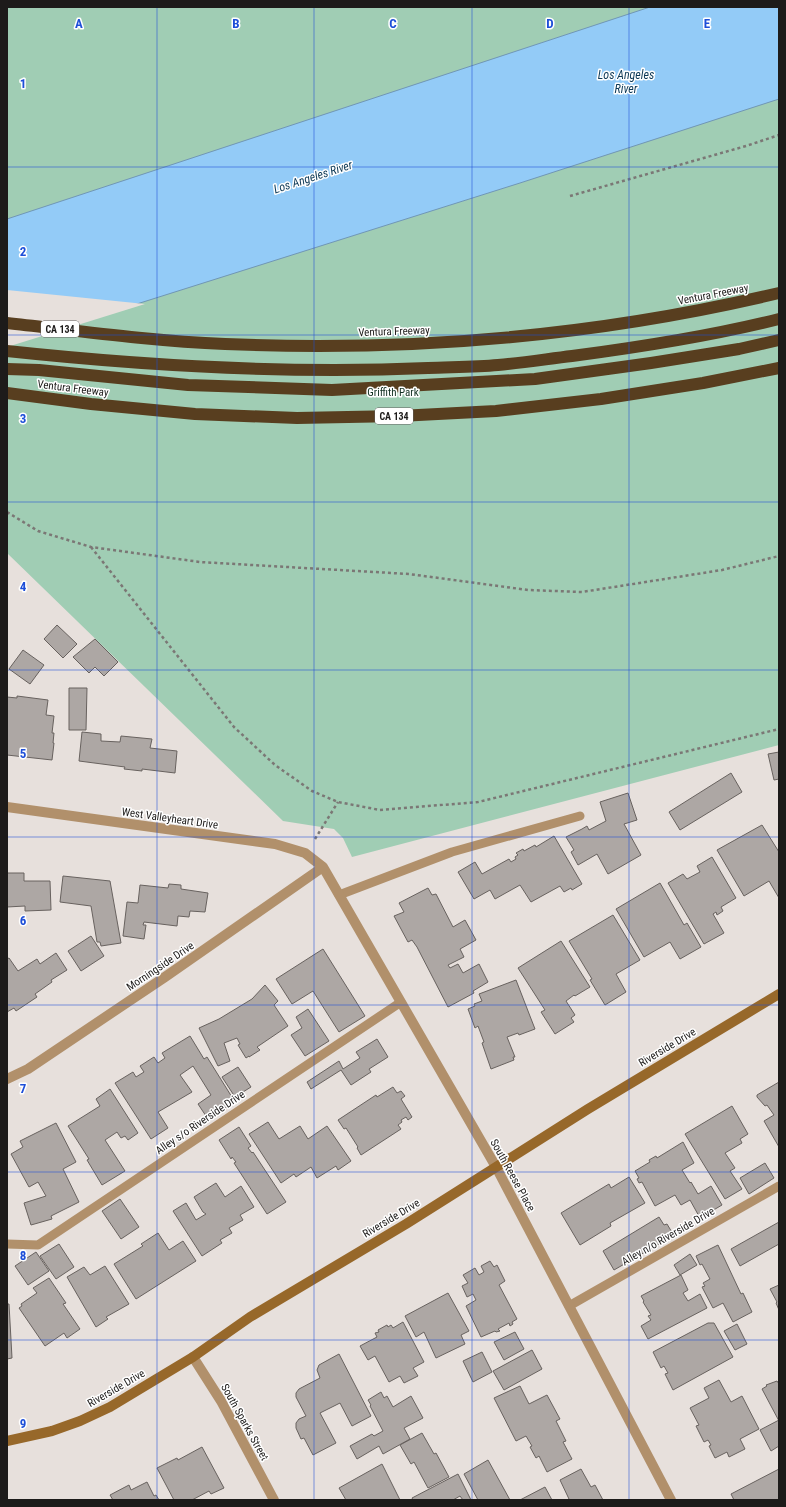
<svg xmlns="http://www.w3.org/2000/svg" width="786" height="1507" font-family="'Roboto Condensed',sans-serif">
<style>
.green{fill:#a0cdb4}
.water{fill:#93cbf7;stroke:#7096b5}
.pier{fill:#e7e0dc}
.building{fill:#ada7a4;stroke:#68625f}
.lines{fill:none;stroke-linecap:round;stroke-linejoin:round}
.path{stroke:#7b7775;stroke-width:2.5;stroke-dasharray:3 3;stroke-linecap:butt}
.lane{stroke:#b1906b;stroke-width:9}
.street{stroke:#b1906b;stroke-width:10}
.secondary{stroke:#97682a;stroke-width:10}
.highway{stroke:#583e1f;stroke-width:12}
.grid{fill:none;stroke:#1d4ed8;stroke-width:1;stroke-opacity:0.55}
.labels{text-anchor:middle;stroke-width:3;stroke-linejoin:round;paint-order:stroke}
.shield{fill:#fff;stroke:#615f5f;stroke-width:1}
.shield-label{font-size:10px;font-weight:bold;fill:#1d1b1a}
.street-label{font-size:11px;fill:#1d1b1a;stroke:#fff}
.park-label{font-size:11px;fill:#133123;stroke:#fff}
.water-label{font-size:12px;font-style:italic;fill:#0c3855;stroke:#fff}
.grid-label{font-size:13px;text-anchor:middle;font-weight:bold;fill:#1d4ed8;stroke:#fff;stroke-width:3;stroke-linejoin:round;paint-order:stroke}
</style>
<rect width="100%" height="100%" fill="#e7e0dc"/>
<path class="green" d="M7,7H779V745L352,857L343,838L334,829L283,821L7,553Z"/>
<path class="water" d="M650,7H779V99L520,183L7,345V219Z"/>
<path class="pier" d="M7,290L145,304L7,347Z"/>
<path class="building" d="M57,625L77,644L63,658L44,639Z
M95,639L118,662L104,676L95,667L89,673L73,657Z
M23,650L44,665L30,684L9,669Z
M69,688H87L86,730H69Z
M17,696L48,700L46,715L54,716L52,733H54L53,743H54L52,760L7,755V697L17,698Z
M82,732L101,734V741L120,742L121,736L152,739L150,748L177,751L175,773L142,769V771L124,769L125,767L79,761Z
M779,752V779L774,780L768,754Z
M731,773L742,792L680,830L669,812Z
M628,793L637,820L624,824L641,855L608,874L597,854L578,865L571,852L574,850L566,837L582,829L587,826L589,830L606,821L600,802Z
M762,825L779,852V898L769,881L744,896L717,850Z
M554,836L582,884L572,890L571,888L564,892L560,886L531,902L520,885L495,899L490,890L474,899L458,872L475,862L482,874L509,859L511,862L516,859L515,857L518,855L516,853L523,849L524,851L535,845L536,847Z
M712,857L736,898L721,907L723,911L717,915L716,912L713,914L724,933L704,944L668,883L683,874L687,879L700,872L697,866Z
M7,873H24V881H50L51,910L25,911V906L7,907Z
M63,876L110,881L121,943L101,946L100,942H97L91,906L60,902Z
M660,883L684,925L687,923L701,947L680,959L670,942L644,957L616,909Z
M169,884L181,885V889L208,893L205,912L190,911L189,917L178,916L177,926L144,922L143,925H146L144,939L123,936L127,902L138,903L140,885L168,888Z
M428,888L432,895L436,894L453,927L465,920L476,940L460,949L464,957L448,965L450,968L458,964L463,973L479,964L488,982L473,991L474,993L448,1007L417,947L412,940L408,942L394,916L404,912L399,903Z
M613,915L640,960L616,974L626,992L605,1005L590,980L592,979L569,941Z
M91,936L104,956L81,971L68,951Z
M561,941L590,987L575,996L574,995L566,1001L575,1015L571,1018L574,1022L555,1034L541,1012L545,1010L518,968Z
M323,949L365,1016L339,1032L313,991L292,1004L276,979Z
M56,953L67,970L51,980L52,982L35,994L37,997L16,1011L14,1008L7,1012V959L9,958L18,971L37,959L40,964Z
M516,980L535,1029L519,1035L518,1033L507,1037L515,1057H513L514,1060L491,1069L482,1043L484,1042L478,1026L475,1028L468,1009L475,1006L474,1004L482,1001L479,994Z
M265,985L278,1001L274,1005L288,1026L257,1047L260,1050L249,1057V1056L246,1058L238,1045L240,1044L237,1038L224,1043L230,1061L218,1066L199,1028L219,1019L252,999Z
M308,1009L329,1041L305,1056L291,1035L302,1028L296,1017Z
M190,1036L204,1059L207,1057L235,1102L208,1119L198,1104L211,1095L193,1066L180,1075L192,1092L158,1112L168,1128L151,1139L115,1083L133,1072L136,1077L144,1072L140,1066L154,1057L158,1063L165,1058L162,1053Z
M377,1039L388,1057L369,1069L371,1072L351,1085L341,1070L311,1089L307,1082L339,1061L343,1069L360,1058L356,1052Z
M238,1067L251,1087L235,1097L222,1077Z
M779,1082V1147L764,1121L774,1115L767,1105L765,1106L757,1097V1095Z
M393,1087L397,1093L401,1091L405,1096L401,1099L412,1117L408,1120L406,1117L401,1120L402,1122L398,1125L401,1129L361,1155L357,1148L358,1147L346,1128L344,1129L338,1120L376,1095L377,1097Z
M110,1089L138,1133L128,1140L125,1136L121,1138L117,1132L105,1140L125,1171L102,1185L87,1160L89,1159L68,1126L100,1106L96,1099Z
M732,1106L748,1134L740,1139L742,1143L725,1153L735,1168L730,1171L742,1189L725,1199L685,1134Z
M268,1122L279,1139L300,1126L308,1139L327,1126L351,1161L338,1170L336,1166L317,1178L311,1167L296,1177L294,1174L281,1183L249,1134Z
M56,1123L76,1162L63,1169L79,1202L51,1216L52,1219L31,1225L24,1203L46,1196L38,1182L29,1187L11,1154L23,1147L20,1141Z
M239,1127L251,1146L248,1148L252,1153L253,1152L286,1202L267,1214L234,1163L236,1162L232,1157L231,1159L219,1140Z
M683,1142L694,1163L682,1170L690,1183L691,1182L698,1194L711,1186L722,1205L700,1218L690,1200L681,1205L675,1195L655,1206L642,1182L639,1183L637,1179L639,1178L635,1171L650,1162L649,1160L656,1156L657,1158Z
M765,1163L774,1178L749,1194L740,1178Z
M629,1177L645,1203L610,1223L611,1226L580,1245L561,1213L609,1184L611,1188Z
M216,1183L225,1197L241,1186L254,1207L240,1215L243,1220L229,1228L232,1233L220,1240L222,1243L202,1256L173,1211L186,1203L196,1220L206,1214L203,1212L194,1197Z
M120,1199L139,1227L121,1239L102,1211Z
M659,1217L664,1225L667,1224L673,1234L670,1236L671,1237L614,1270L603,1251Z
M779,1222V1244L740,1266L731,1249Z
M158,1233L169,1250L183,1241L196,1261L136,1299L114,1264L143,1246L141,1244Z
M59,1244L74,1267L56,1279L40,1256Z
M718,1245L741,1294L743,1293L752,1312L733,1322L723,1303L713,1308L702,1287L705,1286L703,1283L710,1279L702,1264L700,1265L696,1256Z
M36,1252L49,1271L28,1285L15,1266Z
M690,1254L697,1265L680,1275L674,1265Z
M490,1261L494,1267L497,1265L505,1281L499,1285L517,1319L512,1322L513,1324L510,1326L509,1323L498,1329L500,1331L496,1332L495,1331L481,1337L466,1306L476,1300L473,1294L467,1297L462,1286L468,1283L463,1275L475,1268L479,1275L484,1272L481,1266Z
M105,1266L129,1304L106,1317L108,1319L96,1327L67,1277L84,1267L90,1275Z
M681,1275L688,1290L683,1293L688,1301L700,1294L707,1308L648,1339L641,1326L651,1320L648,1316L651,1315L643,1302L644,1301L641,1296Z
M49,1278L66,1303L63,1304L80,1329L67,1338L64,1333L45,1346L19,1308L22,1306L21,1304L37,1293L33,1288Z
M779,1285V1310L776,1303L777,1302L770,1289Z
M448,1293L469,1331L461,1335L465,1344L436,1358L424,1332L416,1337L405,1316Z
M7,1304H9L12,1358L7,1359Z
M403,1322L424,1362L413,1368L418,1376L404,1383L400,1376L389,1382L375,1356L368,1360L360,1346L377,1337L375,1333L379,1332L378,1330L387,1325L388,1327L391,1325L393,1328Z
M708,1323H714L733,1357L673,1390L665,1374L668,1373L664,1366L661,1368L653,1352Z
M737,1324L747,1344L735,1350L724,1331Z
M515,1332L524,1349L504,1360L494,1342Z
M532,1350L542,1369L504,1390L493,1371Z
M482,1352L492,1372L473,1382L463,1361Z
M339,1354L371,1416L352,1426L340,1403L320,1413L336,1443L313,1455L304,1438L301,1439L296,1428V1423L299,1419L306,1416L296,1397V1393L299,1389L320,1378L317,1370L319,1365Z
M719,1380L731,1402L742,1396L759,1429L740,1439L745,1449L729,1457L727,1452L715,1458L709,1446L711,1445L708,1440L704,1442L696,1426L699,1425L690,1408L709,1398L704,1388Z
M777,1381L779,1384V1421L762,1389L767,1386L766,1385Z
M520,1386L529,1404L547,1395L560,1419L556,1421L566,1441L563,1442L572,1459L547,1472L539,1456L536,1458L530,1447L532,1446L526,1436L516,1441L494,1398Z
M381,1392L384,1398L387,1396L393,1407L411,1396L423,1418L404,1428L410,1439L383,1454L379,1446L357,1459L350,1446L372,1434L374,1436L383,1431L370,1406L371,1405L368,1400Z
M779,1420V1446L771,1451L760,1430Z
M422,1433L434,1454L436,1453L449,1477L428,1488L414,1462L411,1464L400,1445Z
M202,1447L224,1488L211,1494L209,1491L192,1500H174L157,1468L177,1458L178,1460Z
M488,1460L510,1500H478L464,1474Z
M382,1464L400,1500H346L339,1488Z
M581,1469L591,1487L595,1485L603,1500H567L569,1499L560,1480Z
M779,1469V1500H734L731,1494Z
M458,1474L471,1500H463L460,1496L453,1500H413L412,1498Z
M147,1482L154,1496L156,1495L159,1500H113L110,1495L129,1485L131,1490Z
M545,1487L552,1500H520Z"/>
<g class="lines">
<path class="path" d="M570,196L746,146L779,135
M7,512L38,531L91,547L200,562L409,574L528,590L582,592L722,570L779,556
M91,547L234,727L275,765L312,791L338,802L380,810L478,802L779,729
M315,839L338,802"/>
<path class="lane" d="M339,895L452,852L580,816
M7,1244L38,1245L401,1002
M569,1306L779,1186"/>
<path class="street" d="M7,807L275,844L305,853L323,867L496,1167L671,1500
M7,1079L28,1069L165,977L323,867
M193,1357L221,1401L274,1500"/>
<path class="secondary" d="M7,1441L52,1431L80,1421L110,1407L193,1357L250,1317L406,1224L588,1109L779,994"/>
<path class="highway" d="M7,323C79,331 152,341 225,344C410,352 598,336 779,293
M7,351C147,366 287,374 428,368C451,367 475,367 498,365C522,363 547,359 572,356C641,347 711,336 779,319
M7,369L39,370L188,385L332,390L535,379L651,363L739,349L779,340
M7,393L91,404L195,414L297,418L399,416L496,411L601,399L703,383L779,368"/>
</g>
<path class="grid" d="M157,7V1500M314,7V1500M472,7V1500M629,7V1500M7,167H779M7,335H779M7,502H779M7,670H779M7,837H779M7,1005H779M7,1172H779M7,1340H779"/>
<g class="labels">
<g class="shield">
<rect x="41" y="321" width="38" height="16" rx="3"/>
<rect x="375" y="408" width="38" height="16" rx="3"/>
</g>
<g class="shield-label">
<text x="60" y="333">CA 134</text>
<text x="394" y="420">CA 134</text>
</g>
<g class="street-label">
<text transform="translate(713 294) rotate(-11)" y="4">Ventura Freeway</text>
<text transform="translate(394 331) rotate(-2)" y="4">Ventura Freeway</text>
<text transform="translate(73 388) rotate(7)" y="4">Ventura Freeway</text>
<text transform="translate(170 818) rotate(8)" y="4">West Valleyheart Drive</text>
<text transform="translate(160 966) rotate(-34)" y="4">Morningside Drive</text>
<text transform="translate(667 1047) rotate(-31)" y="4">Riverside Drive</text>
<text transform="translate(200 1122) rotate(-34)" y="4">Alley s/o Riverside Drive</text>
<text transform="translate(513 1175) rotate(61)" y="4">South Reese Place</text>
<text transform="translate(391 1218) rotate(-31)" y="4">Riverside Drive</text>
<text transform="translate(668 1236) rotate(-30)" y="4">Alley n/o Riverside Drive</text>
<text transform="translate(116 1388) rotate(-30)" y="4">Riverside Drive</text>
<text transform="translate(245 1422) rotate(61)" y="4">South Sparks Street</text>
</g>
<g class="park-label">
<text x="393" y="396">Griffith Park</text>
</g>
<g class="water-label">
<text x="626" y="79">Los Angeles<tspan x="626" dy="14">River</tspan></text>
<text transform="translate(313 177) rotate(-18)" y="4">Los Angeles River</text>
</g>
</g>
<g class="grid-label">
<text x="79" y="28">A</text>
<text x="236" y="28">B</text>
<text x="393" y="28">C</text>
<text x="550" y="28">D</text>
<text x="707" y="28">E</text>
<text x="23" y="88">1</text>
<text x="23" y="256">2</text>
<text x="23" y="423">3</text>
<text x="23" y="591">4</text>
<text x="23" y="758">5</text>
<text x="23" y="925">6</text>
<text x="23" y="1093">7</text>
<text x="23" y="1260">8</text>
<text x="23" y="1428">9</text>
</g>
<rect width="786" height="1507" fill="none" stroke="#1d1b1a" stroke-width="16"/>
</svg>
